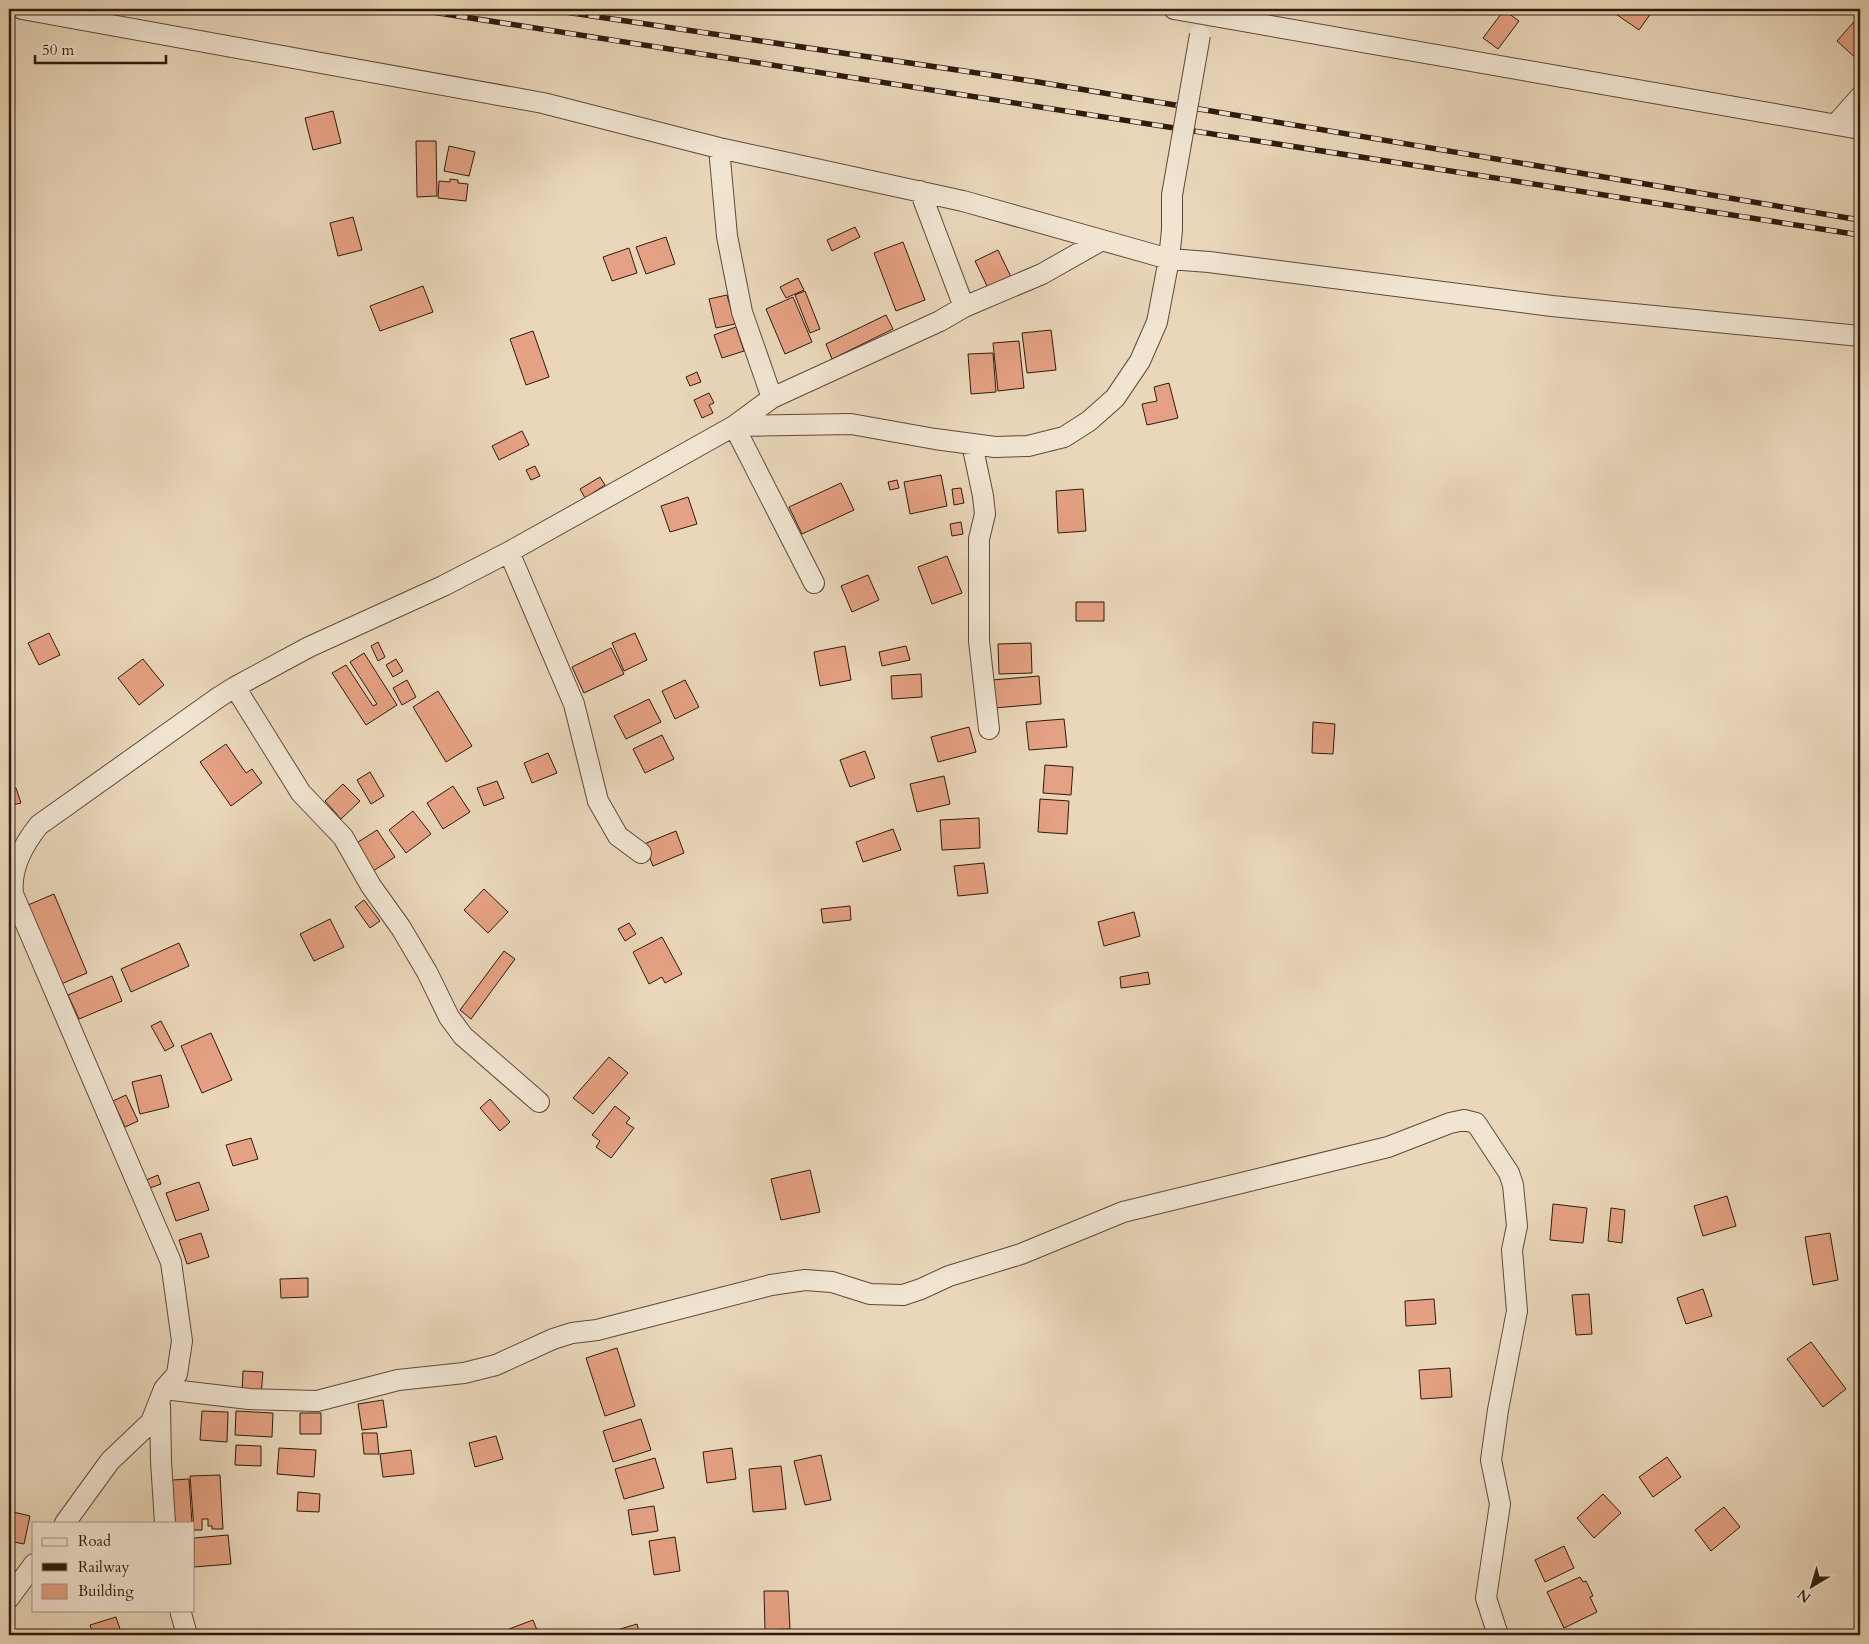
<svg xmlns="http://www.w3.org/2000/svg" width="1869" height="1644" font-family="Cardo,serif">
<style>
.building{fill:#e5a183;stroke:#2e1b0e}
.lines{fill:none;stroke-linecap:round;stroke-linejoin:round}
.street-casing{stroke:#5d4a39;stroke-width:22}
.street{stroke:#f1e5d2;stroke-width:20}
.rail-casing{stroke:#2e1b0e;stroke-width:5.5}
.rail{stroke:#f1e5d2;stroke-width:4;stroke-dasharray:11;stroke-linecap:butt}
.street-bridge-casing{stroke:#5d4a39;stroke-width:22;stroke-linecap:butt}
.street-bridge{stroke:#f1e5d2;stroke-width:20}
</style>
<rect width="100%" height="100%" fill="#ead7ba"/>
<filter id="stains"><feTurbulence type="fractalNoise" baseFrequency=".004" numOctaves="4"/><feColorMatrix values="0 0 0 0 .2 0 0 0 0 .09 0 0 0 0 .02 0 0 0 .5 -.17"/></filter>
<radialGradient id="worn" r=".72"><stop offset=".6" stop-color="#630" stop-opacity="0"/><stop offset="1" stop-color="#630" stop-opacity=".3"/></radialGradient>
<path class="building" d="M1616,9H1654L1639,30L1613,12Z
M1504,10L1519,21L1498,49L1483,38Z
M1859,16L1860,17V62L1837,41Z
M333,111L341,143L313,150L305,118Z
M416,141H436L437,196L417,197Z
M449,146L475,152L469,176L444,171Z
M450,179L458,180V183L468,184L466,201L438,198L439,181L450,182Z
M353,217L362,250L338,256L330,223Z
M855,227L860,237L832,251L827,240Z
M666,237L675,264L646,274L636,247Z
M903,242L925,300L896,311L874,253Z
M629,248L637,273L612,281L603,257Z
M998,250L1012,279L989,290L975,261Z
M798,278L804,290L786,298L780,287Z
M423,286L433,312L380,331L370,306Z
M805,291L820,329L810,333L795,295Z
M727,295L735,324L716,328L709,299Z
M793,297L812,342L785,354L766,309Z
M886,315L893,329L832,359L826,344Z
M736,327L744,351L722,358L714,335Z
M1051,330L1056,370L1027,373L1022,333Z
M533,331L549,377L526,385L510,339Z
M1019,341L1024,388L998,391L993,343Z
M993,353L996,392L971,394L968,354Z
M697,372L701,382L690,386L686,377Z
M1169,383L1178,418L1147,425L1142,404L1157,401L1154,387Z
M709,393L714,403L709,405L713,413L702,418L694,400Z
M522,431L529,445L499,460L492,446Z
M535,466L540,476L531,480L526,470Z
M941,475L947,506L910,514L904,482Z
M600,477L605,485L585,498L580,489Z
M897,480L899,488L890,490L888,482Z
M841,483L854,510L802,534L789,507Z
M961,488L964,503L954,505L952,489Z
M1083,489L1086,531L1058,533L1056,491Z
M688,497L697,524L670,532L661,506Z
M961,522L963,534L952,536L950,524Z
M947,556L962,593L932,604L918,567Z
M868,575L879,600L852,612L841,586Z
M1076,602H1104V621H1076Z
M49,633L60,655L39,665L28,643Z
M635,633L647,660L624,671L612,643Z
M378,642L385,657L378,661L371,646Z
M1031,643L1032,673L999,674L998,644Z
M845,646L851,680L820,686L814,652Z
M906,646L910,660L882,666L879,652Z
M611,648L624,674L584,693L572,667Z
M364,653L397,705L366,725L332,673L346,665L373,706L377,704L350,662Z
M143,659L164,685L139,705L118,678Z
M396,659L403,671L393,677L386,665Z
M921,674L922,697L892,699L891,676Z
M1039,676L1041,704L994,708L992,680Z
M407,680L416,697L402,705L393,688Z
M685,680L699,707L675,719L662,691Z
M438,691L472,746L446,762L413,707Z
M649,699L661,722L626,739L614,716Z
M1064,719L1067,747L1029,750L1026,722Z
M1313,722L1335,724L1333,754L1312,753Z
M969,727L976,752L938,762L931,737Z
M662,735L674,759L645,773L633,749Z
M226,744L246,773L252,769L262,783L231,806L200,762Z
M865,751L875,778L850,787L840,760Z
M548,753L557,773L532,783L524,763Z
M1045,765L1073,767L1071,795L1043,793Z
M370,772L384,796L371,804L357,780Z
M944,776L950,804L917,812L910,784Z
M497,781L504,798L484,806L477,788Z
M343,784L360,801L341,819L325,801Z
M453,786L470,812L443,829L427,803Z
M16,788L21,803L13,805L9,790Z
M1040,799L1069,801L1067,834L1038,832Z
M413,811L431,834L406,853L389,830Z
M979,818L980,848L942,850L940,820Z
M893,829L901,850L863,862L856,842Z
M377,830L395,857L373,871L355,844Z
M676,831L684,853L653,866L644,844Z
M984,863L988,893L958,896L954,866Z
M484,889L508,912L488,933L464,910Z
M54,894L87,973L61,984L28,905Z
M364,900L380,921L370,928L355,907Z
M850,906L851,920L823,923L821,909Z
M1134,912L1140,936L1104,946L1098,922Z
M330,919L344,947L314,961L300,934Z
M629,923L636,934L625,941L618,929Z
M662,937L682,974L665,983L662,977L649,984L633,952Z
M179,943L189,966L131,992L121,969Z
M504,951L515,959L471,1019L460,1010Z
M1148,972L1150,984L1121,988L1120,977Z
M112,976L122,1001L79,1019L68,995Z
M161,1021L174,1046L165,1051L151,1026Z
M211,1033L232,1080L202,1093L181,1046Z
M609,1057L628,1073L593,1114L573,1098Z
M161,1075L169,1107L140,1114L132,1082Z
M126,1095L138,1121L125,1127L113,1101Z
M490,1099L510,1122L500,1131L480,1108Z
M615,1106L630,1118L626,1123L634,1128L611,1158L596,1147L600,1141L592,1135Z
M251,1138L258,1159L233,1166L226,1145Z
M810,1170L820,1212L781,1220L771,1179Z
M158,1175L161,1184L147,1189L144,1181Z
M199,1182L209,1210L176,1221L166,1193Z
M1727,1196L1736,1226L1703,1236L1694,1206Z
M1553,1204L1587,1208L1583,1243L1550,1240Z
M1611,1208L1625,1210L1622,1243L1608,1241Z
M201,1233L209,1257L187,1264L179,1240Z
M1830,1233L1838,1280L1813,1285L1805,1237Z
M308,1278V1297L281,1298L280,1279Z
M1703,1289L1712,1316L1686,1324L1677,1298Z
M1589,1294L1592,1334L1576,1335L1572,1295Z
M1434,1299L1436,1324L1406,1326L1405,1301Z
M1811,1342L1846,1389L1823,1407L1787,1359Z
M617,1348L635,1406L605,1416L586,1358Z
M1450,1368L1452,1397L1421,1399L1419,1370Z
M243,1371L263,1372L261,1395L242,1394Z
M383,1400L387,1427L362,1430L358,1404Z
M202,1411L228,1412L227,1442L200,1440Z
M236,1411L273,1413L272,1437L235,1435Z
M300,1413H321V1434H300Z
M641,1419L651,1450L613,1462L603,1431Z
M362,1433H377L379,1454H364Z
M496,1436L503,1459L475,1467L469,1443Z
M236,1445L261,1446V1466L235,1465Z
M279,1448L316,1450L314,1477L277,1474Z
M732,1448L736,1479L707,1483L703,1452Z
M411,1450L414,1474L383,1477L380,1454Z
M821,1455L831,1500L805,1505L794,1461Z
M1667,1457L1681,1477L1653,1497L1639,1477Z
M655,1458L664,1488L624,1499L615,1469Z
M781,1466L786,1509L753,1512L749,1469Z
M220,1475L223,1529H212V1526H208V1519H202V1530H194L190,1476Z
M189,1479L192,1523H175L172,1480Z
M298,1492L320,1494L319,1512L297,1511Z
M1603,1494L1621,1513L1594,1538L1577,1518Z
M654,1506L658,1531L632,1535L628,1510Z
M1724,1507L1740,1527L1711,1551L1695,1530Z
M9,1511L30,1516L24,1544L9,1541Z
M228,1535L231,1564L194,1567V1538Z
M675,1537L680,1571L654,1575L649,1541Z
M1564,1546L1574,1568L1545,1582L1535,1560Z
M1580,1577L1583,1582L1586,1581L1593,1596L1590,1597L1597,1612L1564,1628L1547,1592Z
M764,1591H788L790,1629L765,1630Z
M116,1617L122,1635H93L90,1625Z
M533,1620L539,1635H511L509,1629Z
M637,1624L640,1635H607V1633Z"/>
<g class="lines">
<g class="street-casing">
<path id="street" d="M22,9L543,103L719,148L963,201L1169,259L1209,262L1552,306L1860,336
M1174,9L1860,129
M1836,124L1860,97
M719,148L727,236L742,312L772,398
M920,191L964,307
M972,444L983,496L985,514L979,539V641L989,729
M509,552L574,704L598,801L618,836L641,853
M814,583L734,426L851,424L935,439L995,447L1028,446L1064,437L1089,421L1115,398L1140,361L1157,322L1169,259L1172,230V195
M235,687L301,793L343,837L371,886L401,928L427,972L449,1017L463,1036L539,1102
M164,1389L249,1399L317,1401L398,1380L464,1373L496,1365L553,1339L572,1333L597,1330L771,1285L805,1280L832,1282L870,1294L903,1295L921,1289L949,1276L1021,1254L1123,1212L1388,1147L1450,1123L1464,1120L1476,1123L1509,1173L1513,1185L1517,1226L1512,1250L1517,1311L1498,1410L1491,1460L1500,1504L1486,1598L1498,1635
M160,1406L161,1461L165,1523
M65,1523L110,1461L151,1422L164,1389L177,1374L182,1341L171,1262L13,894C10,868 23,845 39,825L219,697L235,687L309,647L443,586L509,552L734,426L772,398L940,321L964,307L1042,274L1102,240
M9,1598L34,1564
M180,1610L187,1635"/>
</g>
<use href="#street" class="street"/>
<g class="rail-casing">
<path id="rail" d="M413,9L1860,235
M545,9L1038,82L1860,220"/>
</g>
<use href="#rail" class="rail"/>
<g class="street-bridge-casing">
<path id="street-bridge" d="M1172,195L1200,35"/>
</g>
<use href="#street-bridge" class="street-bridge"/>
</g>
<rect width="1869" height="1644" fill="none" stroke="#ead7ba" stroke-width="30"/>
<rect x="10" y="10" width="1849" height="1624" fill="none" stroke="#2e1b0e" stroke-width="2.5"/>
<rect x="15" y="15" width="1839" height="1614" fill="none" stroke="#2e1b0e"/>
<rect x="32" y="1522" width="162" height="90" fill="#f1e5d2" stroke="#a39484"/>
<rect x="42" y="1538" width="25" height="8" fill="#f1e5d2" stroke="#a39484"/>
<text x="78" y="1546" font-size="15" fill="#2e1b0e">Road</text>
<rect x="42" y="1563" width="25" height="8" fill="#2e1b0e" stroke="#a39484"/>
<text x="78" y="1572" font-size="15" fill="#2e1b0e">Railway</text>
<rect x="42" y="1584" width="25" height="15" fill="#e5a183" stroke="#a39484"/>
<text x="78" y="1596" font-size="15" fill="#2e1b0e">Building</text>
<g transform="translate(1812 1586) rotate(218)" stroke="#f1e5d2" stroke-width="4" paint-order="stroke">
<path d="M0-4L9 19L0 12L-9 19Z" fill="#2e1b0e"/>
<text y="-8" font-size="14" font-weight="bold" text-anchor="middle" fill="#2e1b0e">N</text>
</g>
<path d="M35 55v8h131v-8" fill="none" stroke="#2e1b0e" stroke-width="2.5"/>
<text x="42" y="55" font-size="15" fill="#2e1b0e" stroke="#f1e5d2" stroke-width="4" paint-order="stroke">50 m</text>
<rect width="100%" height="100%" filter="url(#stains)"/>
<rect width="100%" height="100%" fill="url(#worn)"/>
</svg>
